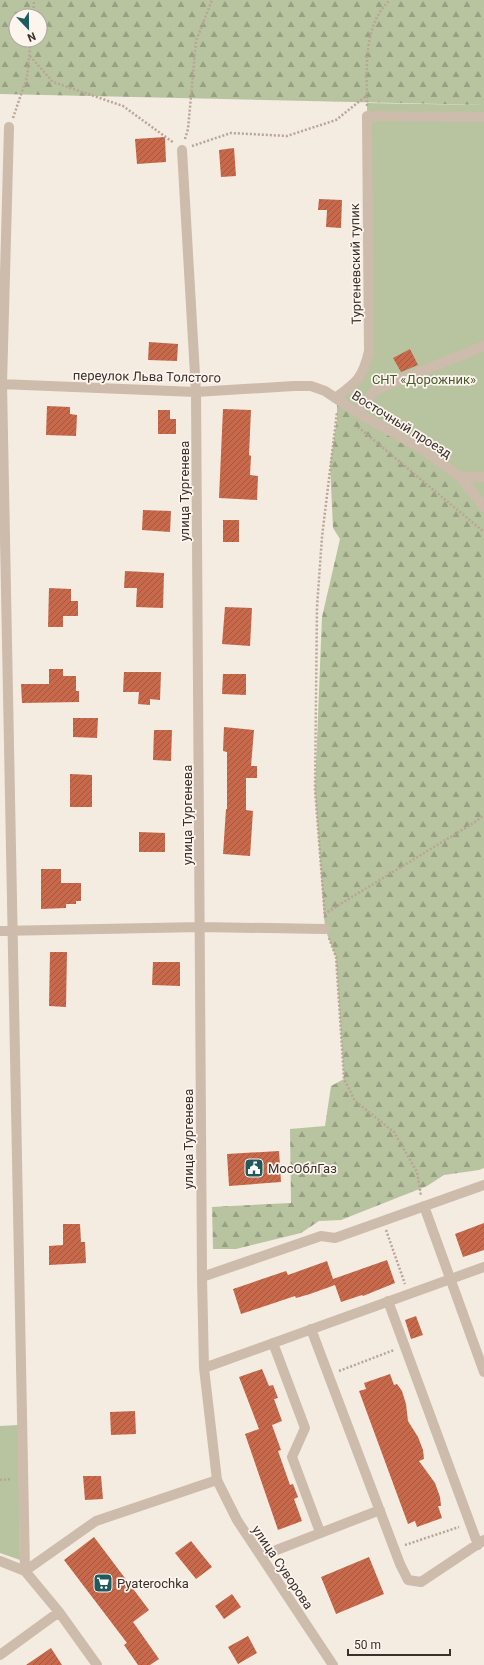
<svg xmlns="http://www.w3.org/2000/svg" width="484" height="1665" font-family="Roboto,sans-serif">
<style>
.green{fill:#b8c4a0}
.forest{fill:url(#forest-firs);fill-rule:evenodd}
.building{fill:url(#building-hatch)}
.lines{fill:none;stroke-linecap:round;stroke-linejoin:round}
.path{stroke:#b9a596;stroke-width:2.5;stroke-dasharray:2 2;stroke-linecap:butt}
.minor{stroke:#cdbbac;stroke-width:10}
.labels{text-anchor:middle;stroke-width:3.5;stroke-linejoin:round;paint-order:stroke}
.street-label{font-size:13px;fill:#3b302b;stroke:#fbf5ee}
.park-label{font-size:13px;fill:#4a5a2e;stroke:#fbf5ee}
.poi-label{font-size:13px;fill:#3b302b;stroke:#fbf5ee;text-anchor:start}
</style>
<defs>
<pattern id="forest-firs" width="22" height="20" patternUnits="userSpaceOnUse"><rect width="22" height="20" fill="#b8c4a0"/><path d="M5 1l3.5 6h-7zM16 11l3.5 6h-7z" fill="#97a083"/></pattern>
<pattern id="building-hatch" width="6" height="6" patternUnits="userSpaceOnUse"><rect width="6" height="6" fill="#c8694b"/><path d="M-1 1l2-2M0 6l6-6M5 7l2-2" fill="none" stroke="#a4573f"/></pattern>
</defs>
<rect width="100%" height="100%" fill="#f4ebe1"/>
<path class="green" d="M367,103L484,105V507L335,398L356,383L369,340Z
M18,1425L20,1560L0,1553V1426Z"/>
<path class="forest" d="M0,0H484V105L0,94ZM16,16H40V40H16Z
M337,400L460,477L484,507V1168L479,1170L444,1175L427,1186L341,1220L319,1221L301,1233L236,1249H213L212,1207L291,1203L290,1129L325,1126L331,1086L344,1079L336,957L325,929L315,790L322,617L340,539L333,528L330,464L337,420Z"/>
<path class="building" d="M165,137L166,162L137,164L135,139Z
M234,148L236,176L221,177L219,150Z
M319,199L342,200L341,228L326,227L327,210H318Z
M149,342L178,344L177,361L148,360Z
M410,349L418,365L401,372L393,358Z
M47,406L70,407V414L77,415L76,436L46,435Z
M223,409L251,410L249,455L251,456L250,475L258,476L257,500L219,498Z
M158,410H170V419H176V434H158Z
M143,510L171,511L170,532L142,530Z
M223,520H239V542H223Z
M125,571L164,573L163,608L136,607L137,588H124Z
M49,588L71,589V601H78V616H63V627H48Z
M225,607L252,608L250,646L222,644Z
M49,669H63V676H76V691H79V702L22,703L21,684H49Z
M124,672H161L160,700L150,699V705L138,704L139,692H123Z
M223,674H246V695L222,694Z
M73,718H98L97,738L73,737Z
M224,727L254,730L251,766H257V778H246V810L253,811L250,856L223,854L226,809H227V752L223,751Z
M154,730H172L171,761L153,760Z
M70,774L92,775V807H70Z
M139,832L165,833V852H139Z
M41,869H61V883H81V901H76V904H66V908L41,909Z
M50,952H67L66,1007L49,1006Z
M153,962H180V986L152,985Z
M279,1151L281,1182L229,1186L227,1154Z
M484,1223V1250L463,1257L455,1234Z
M63,1224H80L81,1242H85L86,1263L49,1265V1246L63,1245Z
M387,1260L395,1283L363,1296L362,1295L341,1302L335,1285L310,1294L296,1298L295,1296L241,1314L233,1289L286,1271L288,1275L327,1261L333,1279Z
M416,1316L423,1335L411,1339L405,1320Z
M262,1369L269,1386L273,1385L278,1398L274,1399L282,1421L272,1425L281,1450L278,1451L290,1485L293,1484L298,1497L294,1499L302,1521L278,1530L245,1434L259,1429L239,1377Z
M390,1374L394,1385L397,1384L402,1391L406,1404L408,1421L418,1437L423,1450L424,1459L419,1461L435,1483L440,1497L441,1506H438L442,1518L417,1527L415,1521L408,1524L359,1391L366,1389L364,1383Z
M135,1411L136,1434L111,1435L110,1412Z
M83,1476H101L103,1499L85,1500Z
M94,1537L149,1610L133,1622L159,1659L150,1665H138L124,1645L127,1643L64,1560Z
M191,1541L212,1567L196,1579L175,1553Z
M369,1557L384,1594L336,1614L321,1577Z
M232,1594L241,1607L224,1619L215,1606Z
M248,1636L257,1653L238,1664L228,1647Z
M51,1648L62,1665H26Z"/>
<g class="lines">
<path class="path" d="M33,16L34,0
M30,56L53,82L123,106L174,143
M367,106C367,71 362,26 390,0
M13,118L27,77L31,40
M185,139L188,129L196,41L212,0
M192,146L231,133L287,136L336,120L366,96
M358,427L484,532
M324,914L475,822L484,815
M325,918L315,790L317,607L322,537L337,412
M329,938L336,957L344,1079L355,1101L394,1132L417,1172L421,1196
M386,1230L405,1284
M339,1371L394,1350
M0,1480L12,1479
M405,1545L459,1527"/>
<path class="minor" d="M9,127L2,384L25,1571
M182,150L196,392L202,1277L204,1368L217,1480L237,1520L333,1665
M0,384L196,392L294,386H311L325,391L358,413L422,449L460,477L484,507
M335,398C356,383 363,378 369,351L367,116L484,117
M358,413L375,390L484,346
M460,477H484
M0,931L201,927L325,929
M424,1206L484,1372
M202,1277L321,1236L335,1238L484,1185
M388,1301L478,1545
M311,1329L400,1564L408,1580L421,1582L484,1540
M273,1343L305,1428L292,1457L320,1532
M204,1368L484,1267
M261,1556L380,1510
M0,1561L25,1571L59,1612L97,1665
M25,1571L96,1521L217,1480
M0,1655L59,1612"/>
</g>
<defs>
<g id="civic-square" transform="scale(1)"><rect x="-9" y="-9" width="18" height="18" rx="4" fill="#1f5a5e" stroke="#fbf5ee"/><path d="M-.6-6.5H3V-4.5H.6V-3L4-1V1h2V6H-6V1h2V-1L-.6-3ZM-1.2 2.5V6h2.4V2.5Z" fill="#fff"/></g>
<g id="supermarket-square" transform="scale(1)"><rect x="-9" y="-9" width="18" height="18" rx="4" fill="#1f5a5e" stroke="#fbf5ee"/><path d="M-6-5.5h2.5l.6 2H6L4.5 2H-2.5L-4.4-4H-6ZM-1.5 3.2a1.3 1.3 0 1 0 .1 0ZM3 3.2a1.3 1.3 0 1 0 .1 0Z" fill="#fff"/></g>
</defs>
<g fill-rule="evenodd">
<use href="#civic-square" x="254" y="1168"/>
<use href="#supermarket-square" x="103" y="1583"/>
</g>
<g class="labels">
<g class="street-label">
<text transform="translate(355 264) rotate(-91)" y="5">Тургеневский тупик</text>
<text transform="translate(147 376) rotate(1)" y="5">переулок Льва Толстого</text>
<text transform="translate(402 424) rotate(32)" y="5">Восточный проезд</text>
<text transform="translate(184 491) rotate(-90)" y="5">улица Тургенева</text>
<text transform="translate(187 815) rotate(-90)" y="5">улица Тургенева</text>
<text transform="translate(188 1139) rotate(-90)" y="5">улица Тургенева</text>
<text transform="translate(283 1567) rotate(56)" y="5">улица Суворова</text>
</g>
<g class="park-label">
<text x="424" y="384">СНТ «Дорожник»</text>
</g>
<g class="poi-label">
<text x="268" y="1173">МосОблГаз</text>
<text x="117" y="1588">Pyaterochka</text>
</g>
</g>
<g transform="translate(28 28) rotate(158)"><circle r="19" fill="#fbf5ee" stroke="#aea6a0"/>
<path d="M0-3L7 15L0 10L-7 15Z" fill="#1f5a5e"/>
<text y="-6" font-size="11" font-weight="bold" text-anchor="middle" fill="#3b302b">N</text>
</g>
<path d="M348 1649v6h102v-6" fill="none" stroke="#3b302b" stroke-width="2"/>
<text x="354" y="1649" font-size="12" fill="#3b302b" stroke="#fbf5ee" stroke-width="3" paint-order="stroke">50 m</text>
</svg>
